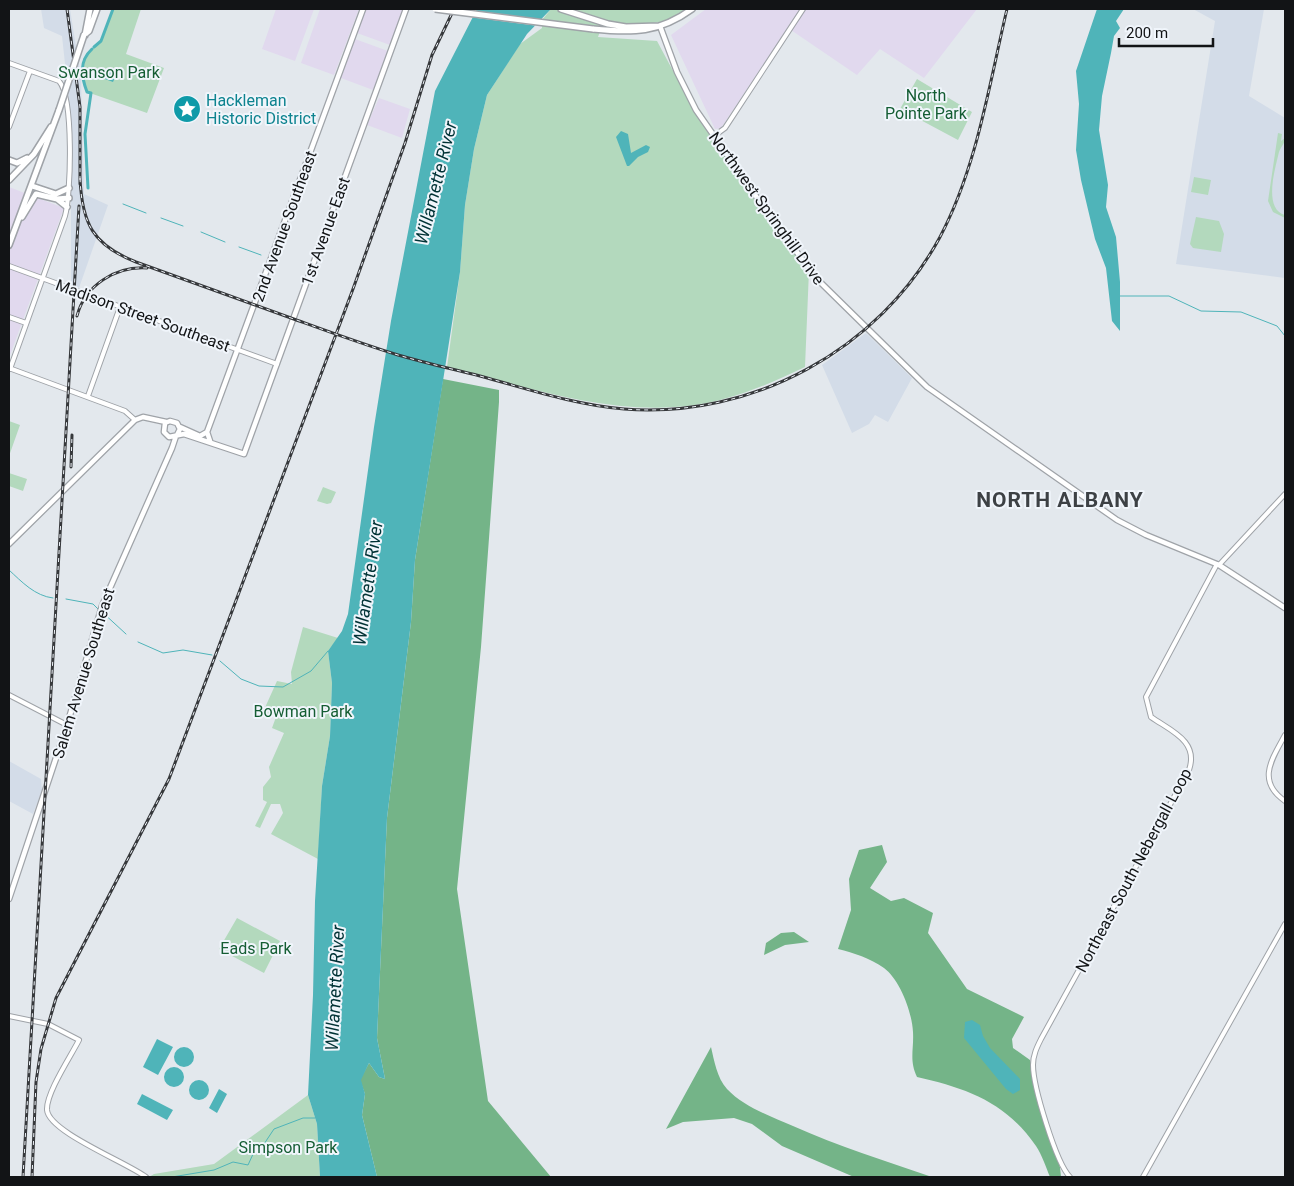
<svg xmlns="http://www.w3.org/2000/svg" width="1294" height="1186" font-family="Roboto,sans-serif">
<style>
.commercial{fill:#e1d9ee}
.built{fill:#d3dce8}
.green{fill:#b3d9bd}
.forest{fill:#74b488}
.water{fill:#4fb4b9}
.pier{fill:#e3e8ed}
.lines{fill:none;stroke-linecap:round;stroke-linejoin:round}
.stream{stroke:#4fb4b9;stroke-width:1}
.canal{stroke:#4fb4b9;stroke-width:3}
.minor-casing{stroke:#9fa3a8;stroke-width:6}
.major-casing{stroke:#9fa3a8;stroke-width:7}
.highway-casing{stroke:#9fa3a8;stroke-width:8}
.minor{stroke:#fff;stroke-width:4}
.major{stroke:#fff;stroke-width:4.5}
.highway{stroke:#fff;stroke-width:5}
.rail-casing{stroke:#36383b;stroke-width:3}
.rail{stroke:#f0f5fb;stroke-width:1;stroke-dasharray:4;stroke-linecap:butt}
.highway-bridge-casing{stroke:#9fa3a8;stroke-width:8;stroke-linecap:butt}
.highway-bridge{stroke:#fff;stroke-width:5}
.labels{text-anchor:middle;stroke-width:4;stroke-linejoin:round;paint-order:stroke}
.park-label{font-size:16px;fill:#145d33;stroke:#f0f5fb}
.culture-label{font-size:16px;fill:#0d838f;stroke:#f0f5fb;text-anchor:start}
.street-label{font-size:16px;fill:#121416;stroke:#f0f5fb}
.water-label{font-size:18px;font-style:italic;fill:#003235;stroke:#f0f5fb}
.district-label{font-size:21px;font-weight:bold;letter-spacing:1px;fill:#3d4145;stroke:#f0f5fb}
</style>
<rect width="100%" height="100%" fill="#e3e8ed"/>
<path class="commercial" d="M276,9H314L295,61L262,49Z
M320,9H359L334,75L301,63Z
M365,9H403L390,45L357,33Z
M706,9H977L924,78L880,49L857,75L788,28L721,128L715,129L671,35Z
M355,39L388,51L373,90L341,78Z
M379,98L410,109L402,138L367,125Z
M9,187L64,208L9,358Z"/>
<path class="built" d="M41,9H70L81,78L84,194L108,205L79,288L71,285V119L62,36L44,28Z
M1193,9H1264L1249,96L1285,118V278L1176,264L1215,21Z
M866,333L912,378L888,422L875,415L869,424L852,433L822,365Z
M9,761L41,779L42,790L33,814L9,801Z"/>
<path class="green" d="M113,9H141L126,54L164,68L147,113L87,92L83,81V59L101,41Z
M551,9H692C661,28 638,24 603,23L598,37L657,41L679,82L705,123L809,270L805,367C779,379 754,391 727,398C634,425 537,389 447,367L460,272L465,205L474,149L487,95L520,44L542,28V20Z
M917,79L972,112L958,140L900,109Z
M1278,133L1282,134L1281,141L1285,138C1285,144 1281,146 1279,152C1275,169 1263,209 1285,215V218L1273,212L1268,201Z
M1194,177L1211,180L1208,195L1191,192Z
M1196,217L1219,221L1224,234L1221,252L1193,248L1190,244Z
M9,421L20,425L9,456Z
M9,473L27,479L23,491L9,486Z
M323,487L336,492L331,503L327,504L317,501Z
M303,627L338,638L328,651L332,683L330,736L322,786L318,859L271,834L283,813L280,804H271L260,828L255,826L267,802L263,800V787L271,777L269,767L284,733L272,728L276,717L263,712L277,681L292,684L291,672Z
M237,918L280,941L264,973L219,949Z
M308,1095L317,1124L320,1177H149L154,1174L214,1164Z"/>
<path class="forest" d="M443,379L499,390V402L481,647L457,889L488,1101L551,1177H377L362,1115L365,1094L360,1080L369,1063L379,1077L385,1079L377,1038L387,818L411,622L415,560Z
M882,845L887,862L870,888L891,901L904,898L933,913L928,933L967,989L1024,1017L1012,1039L1013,1048L1030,1060L1047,1133L1060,1167L1061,1177H1050C1046,1167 1042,1155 1036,1146C1006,1102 966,1088 917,1077C909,1060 914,1050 913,1032C912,1012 900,980 884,968C870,958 854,953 838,949L851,910L849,879L859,850Z
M794,932L809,942L785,945L764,955L766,943L781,933Z
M711,1047C714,1060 717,1078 727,1089C744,1107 770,1116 793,1126C838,1146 885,1161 932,1177H854L782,1146L752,1124L734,1118L683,1122L666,1129Z"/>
<path class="water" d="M477,9H551L527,34L487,95L474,149L465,205L460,272L415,560L411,622L387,818L377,1038L385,1079L379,1077L369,1063L361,1080L365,1094L362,1115L377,1177H320L317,1124L308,1095L313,995L315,901L322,786L330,736L332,683L328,651L342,631L348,614L374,427L391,321L435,91Z
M1097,9H1124L1116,21L1120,28L1114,36L1111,53L1102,96L1099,130L1108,185L1106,207L1116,237L1120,282V331L1112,321L1106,268L1095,239L1081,180L1076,150L1079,104L1076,71Z
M112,70L117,73L113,82L105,79L104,71Z
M621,131L628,134L631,153L646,145L650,147L648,152L638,157L629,166H627L616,137Z
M972,1020L980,1025L983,1036L990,1048L1020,1079V1090L1013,1094L1006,1089L964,1038L965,1022Z
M157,1039L173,1047L158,1075L143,1067Z
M174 1057a10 10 0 1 1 20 0a10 10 0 1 1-20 0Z
M164 1077a10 10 0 1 1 20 0a10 10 0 1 1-20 0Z
M189 1090a10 10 0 1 1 20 0a10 10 0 1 1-20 0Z
M219,1089L227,1094L217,1113L209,1108Z
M142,1094L173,1110L167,1120L137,1104Z"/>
<path class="pier" d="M473,11L545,20L539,26L469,17Z"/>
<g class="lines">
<path class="stream" d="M123,204L146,213
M161,218L183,226
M201,232L225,242
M239,247L261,255
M1120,296H1169L1201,311L1241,312L1277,326L1285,336
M9,570C22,582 35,596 53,598
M66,599L93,604L98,609
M101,611L126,634
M138,642L163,653L183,650L212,655
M220,661L241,679L259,686L283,687L311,671L328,651
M172,1177L214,1170L233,1162L248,1165L254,1152L264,1144L274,1129L303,1118H315"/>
<path class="canal" d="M94,47L101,41L113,9
M88,188L85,134L91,93L87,92C81,76 79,61 92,49"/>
<g class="minor-casing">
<path id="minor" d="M9,63L59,81C74,98 71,194 65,216L10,369
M9,127L30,71
M714,136L725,128L803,9
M9,266L277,364
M9,317L26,323
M9,368L125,411L135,420
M88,396L120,307
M1219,565L1285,494
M9,695L67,725
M1285,735C1272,759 1256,781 1285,801
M9,1016L48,1024L79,1040C71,1056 46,1093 47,1110C49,1132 126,1162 146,1177
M1070,1177C1056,1163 1033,1086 1033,1065C1033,1055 1037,1047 1041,1039L1189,770C1199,741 1171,731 1151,717L1146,697L1217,564
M1143,1177L1285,924"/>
</g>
<g class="major-casing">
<path id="major" d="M660,26L677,72L696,110L774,222L818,280L927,387L1117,520L1146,535L1219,565L1285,608
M180,427L200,436L207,432
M177,435L180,429L177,423L170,421L165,423L164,432L169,437L184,434L244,454L406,9
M210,441L207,432L363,9
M9,544L135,420L143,417L166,422
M9,899L67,725L102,606L172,448L176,436"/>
</g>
<g class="highway-casing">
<path id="highway" d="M561,9L608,24L626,27L659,26
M593,29C633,33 659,33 692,9
M84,35L89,31L97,9
M85,35L90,9
M9,160L17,163L27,158
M9,180L34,154L51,127
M32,186L56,194L69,188
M57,199L69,198
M22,217L36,194L57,199L67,207
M9,245L59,110"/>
</g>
<use href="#minor" class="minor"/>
<use href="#major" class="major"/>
<use href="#highway" class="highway"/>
<g class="rail-casing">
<path id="rail" d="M67,9L80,107V184
M80,178C82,224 93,245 136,262C188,281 239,299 291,318C327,331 362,344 398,355C425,363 453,369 480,376C528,389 575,405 624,409C752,419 879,350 940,237C977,167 989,85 1007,9
M77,316C85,285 116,266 147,268
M71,467L72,435
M23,1177L79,206
M32,1177L36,1082L41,1049L56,998L169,779L353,289L405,143L432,55L454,9"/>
</g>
<use href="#rail" class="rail"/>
<g class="highway-bridge-casing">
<path id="highway-bridge" d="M435,9L593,29
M59,110L84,35"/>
</g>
<use href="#highway-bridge" class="highway-bridge"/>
</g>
<defs>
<g id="sight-disc" transform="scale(1.4375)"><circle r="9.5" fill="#0f9aa8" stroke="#f0f5fb"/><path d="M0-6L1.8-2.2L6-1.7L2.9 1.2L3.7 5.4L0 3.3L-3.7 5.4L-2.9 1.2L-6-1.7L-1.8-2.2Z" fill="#fff"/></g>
</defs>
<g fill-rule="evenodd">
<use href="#sight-disc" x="187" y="109"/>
</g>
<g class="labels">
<g class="park-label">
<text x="109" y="78">Swanson Park</text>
<text x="926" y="101">North<tspan x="926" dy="18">Pointe Park</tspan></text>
<text x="303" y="717">Bowman Park</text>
<text x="256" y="954">Eads Park</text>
<text x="288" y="1153">Simpson Park</text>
</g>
<g class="culture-label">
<text x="206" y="106">Hackleman<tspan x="206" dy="18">Historic District</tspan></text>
</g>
<g class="street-label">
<text transform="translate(767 208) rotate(54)" y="6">Northwest Springhill Drive</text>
<text transform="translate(284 226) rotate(-70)" y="6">2nd Avenue Southeast</text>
<text transform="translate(325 231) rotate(-70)" y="6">1st Avenue East</text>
<text transform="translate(143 315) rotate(20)" y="6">Madison Street Southeast</text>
<text transform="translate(83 673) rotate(-73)" y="6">Salem Avenue Southeast</text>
<text transform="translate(1133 870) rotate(-62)" y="6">Northeast South Nebergall Loop</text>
</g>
<g class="water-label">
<text transform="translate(436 183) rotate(-76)" y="6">Willamette River</text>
<text transform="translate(368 583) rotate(-82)" y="6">Willamette River</text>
<text transform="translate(335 988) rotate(-87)" y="6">Willamette River</text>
</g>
<g class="district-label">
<text x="1060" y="507">NORTH ALBANY</text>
</g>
</g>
<rect width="1294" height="1186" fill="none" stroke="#121416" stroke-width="20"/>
<path d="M1119 38v8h94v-8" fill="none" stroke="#121416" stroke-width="2.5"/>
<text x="1126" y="38" font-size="15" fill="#121416" stroke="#f0f5fb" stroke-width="4" paint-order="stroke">200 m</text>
</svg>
